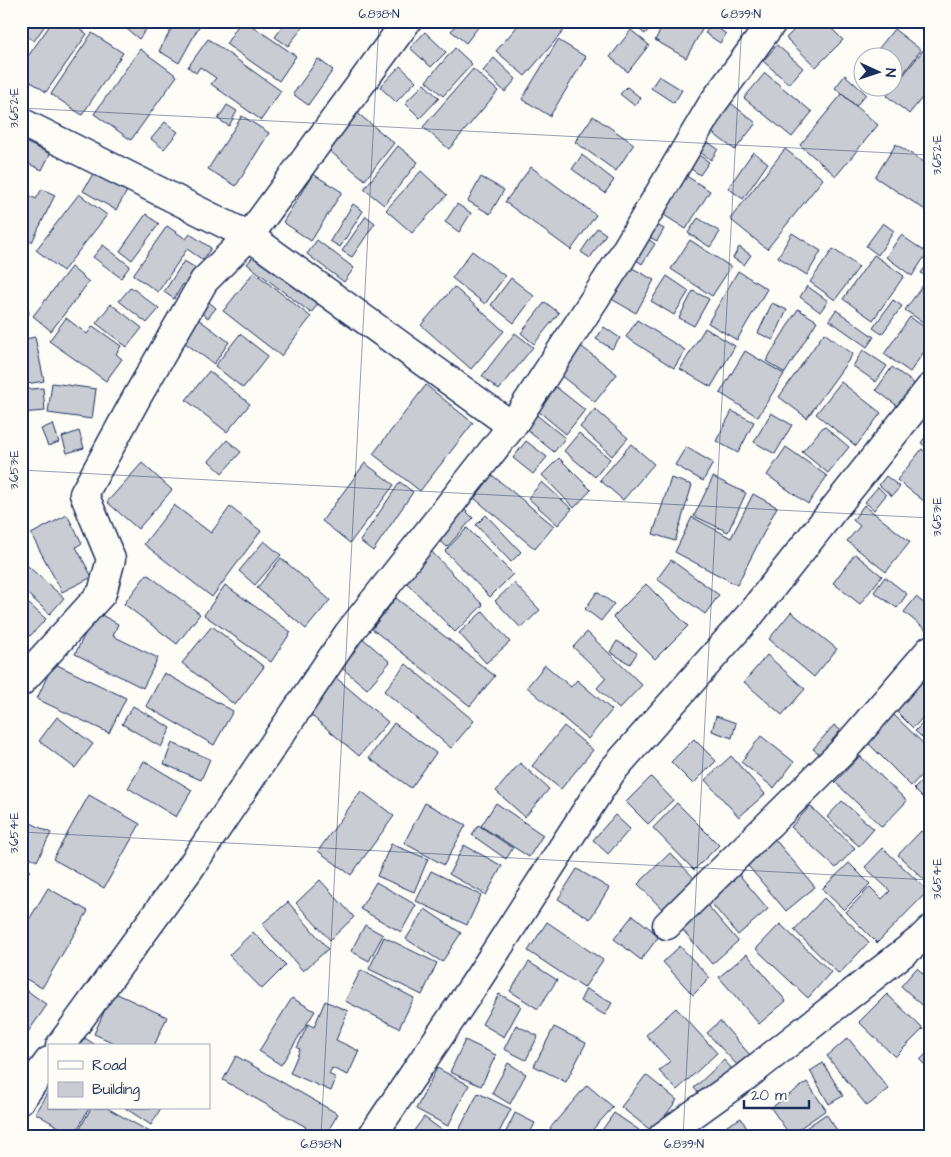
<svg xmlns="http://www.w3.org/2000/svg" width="951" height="1157" font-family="'Architects Daughter',sans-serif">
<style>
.building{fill:#c9ccd3;stroke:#1b2f5e}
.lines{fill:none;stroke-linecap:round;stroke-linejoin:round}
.minor-casing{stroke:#1b2f5e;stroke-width:31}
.minor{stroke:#fdfcf7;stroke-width:28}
.ticks{fill:none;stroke:#1b2f5e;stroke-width:1;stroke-opacity:0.45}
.neatline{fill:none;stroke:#1b2f5e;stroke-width:2}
.ticks-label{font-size:12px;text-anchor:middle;fill:#1b2f5e}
</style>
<rect width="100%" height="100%" fill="#fdfcf7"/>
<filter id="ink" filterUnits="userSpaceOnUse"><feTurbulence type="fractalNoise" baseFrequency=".02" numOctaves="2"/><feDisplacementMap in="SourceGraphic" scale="10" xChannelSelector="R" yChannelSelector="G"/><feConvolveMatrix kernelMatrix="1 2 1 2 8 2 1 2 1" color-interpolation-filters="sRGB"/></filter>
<g filter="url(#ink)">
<path class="building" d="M21,21H48L34,41L21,32Z
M53,21H70L87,34L46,92L21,75V66Z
M117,21H141L148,27L139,39Z
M176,21H202L179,63L159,51Z
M241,21H245L296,56L279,81L226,44Z
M287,21H295L303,27L288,46L275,37Z
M459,21H483L466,43L451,31Z
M522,21H572L525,76L496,51Z
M628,21H655L645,34Z
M666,21H707L686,58L655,40Z
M803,21H824L843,40L816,67L786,38Z
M913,21H930V38Z
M712,24L726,34L720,43L705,33Z
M894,29L921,50L903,74L894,66V58H883L876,52Z
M631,30L649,45L628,72L610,57Z
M425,32L446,52L431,67L410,48Z
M92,33L123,53L82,115L51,94Z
M208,39L281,91L261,120L211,84L216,78L200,67L196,73L188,67Z
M558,40L586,57L550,116L522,99Z
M777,45L803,68L789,84L763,61Z
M455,48L472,64L443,96L426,81Z
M140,49L177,76L131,140L94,114Z
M924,49L930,53V88L909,114L887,96Z
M494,58L516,79L505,92L483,71Z
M318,59L333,70L308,105L293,94Z
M400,66L416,81L396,102L380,87Z
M473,69L498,91L449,149L423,127Z
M765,73L812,112L792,137L744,98Z
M845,75L866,94L856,106L835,88Z
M659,76L682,90L674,103L651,88Z
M424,84L439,98L420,118L405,103Z
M627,87L641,98L635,106L620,94Z
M842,94L878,125L836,176L800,145Z
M727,100L756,123L735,150L706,128Z
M227,105L237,111L229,126L218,119Z
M355,111L394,143L365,180L325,147Z
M242,116L269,133L236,186L208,169Z
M593,116L634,144L616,171L575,142Z
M165,122L178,132L164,149L151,139Z
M700,137L718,149L711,160L693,147Z
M21,140L50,154L42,170L27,163L21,175Z
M896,144L930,166V213L875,177Z
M398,146L418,162L384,205L364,189Z
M690,149L709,162L700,175L681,162Z
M785,149L823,179L767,249L730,219Z
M753,152L768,163L743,199L728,188Z
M582,155L614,180L605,193L572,169Z
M531,167L596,215L571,250L505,202Z
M421,171L447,195L412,233L386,210Z
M94,172L127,191L116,210L83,191Z
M680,172L710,191L686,229L656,210Z
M313,174L342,192L311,241L283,222Z
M481,177L504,190L490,214L468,201Z
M42,189L55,195L32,242L21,237V191L36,199Z
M79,194L107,215L63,271L36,250Z
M353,204L363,211L340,247L330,241Z
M457,204L471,213L459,232L445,222Z
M146,214L159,224L132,260L120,251Z
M366,216L375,223L352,257L342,251Z
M698,218L720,232L710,247L688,233Z
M650,221L664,229L657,241L642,233Z
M883,223L894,231L878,255L866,246Z
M167,226L186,239L190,234L211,248L203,260L187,249L158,292L133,275Z
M597,228L606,234L590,258L581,252Z
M792,233L821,251L807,275L778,257Z
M642,235L655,244L642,264L628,254Z
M901,235L927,253L912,276L886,257Z
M317,240L354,268L344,282L307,254Z
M690,240L731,267L712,296L671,269Z
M103,245L130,266L121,278L93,257Z
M739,247L751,255L744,265L733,258Z
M833,249L859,267L835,300L810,282Z
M472,251L505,276L485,304L452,278Z
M256,253L324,296L311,313L247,264Z
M874,255L904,276L873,320L843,299Z
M930,260V327L905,310L928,278L921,273Z
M184,261L201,271L190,289L183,284L174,299L164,292Z
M623,263L654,280L636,313L606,296Z
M71,267L89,282L51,331L33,316Z
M738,271L767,289L737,340L708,323Z
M254,272L311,317L281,356L223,311Z
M667,276L689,291L674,315L651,301Z
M511,278L534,296L514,323L491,305Z
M21,283L29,314L21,316Z
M807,286L828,301L820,312L800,297Z
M131,287L159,309L147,323L119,301Z
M454,287L504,331L471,369L421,325Z
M693,291L709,299L694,326L679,318Z
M203,297L216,308L208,318L194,307Z
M893,300L902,306L882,334L873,328Z
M545,302L559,313L534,344L521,333Z
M772,303L787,310L773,340L758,333Z
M111,304L142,328L127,347L96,323Z
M798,309L817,321L785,373L766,361Z
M836,310L874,337L867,347L829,320Z
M194,316L229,342L214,364L178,338Z
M910,317L930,331V343L910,372L884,354Z
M66,318L87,334L93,326L121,346L116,354L122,359L106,381L49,341Z
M637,320L685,350L674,368L626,337Z
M604,327L620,338L612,349L596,339Z
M705,328L735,346L711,387L680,369Z
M515,333L533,347L499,390L482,376Z
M824,333L853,354L807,418L779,397Z
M240,334L268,356L243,388L215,366Z
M35,337L44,381L21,385V340Z
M578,344L617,374L595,402L556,372Z
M863,350L887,366L876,382L853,366Z
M745,351L784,374L758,417L720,393Z
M892,367L919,387L903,410L876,390Z
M209,371L250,404L227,432L186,400Z
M841,382L881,413L856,446L816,414Z
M52,383L96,389L92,419L48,413Z
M426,385L473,423L420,491L373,454Z
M556,387L585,410L566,434L537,410Z
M43,388L45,411L21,413V390Z
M595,409L628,438L612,456L580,427Z
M732,411L754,422L738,453L716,441Z
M533,412L565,438L554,452L522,426Z
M771,413L792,425L775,454L754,442Z
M53,424L59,442L48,446L41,429Z
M824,426L849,447L828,473L802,452Z
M930,430V450L921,443Z
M79,431L84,448L67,453L62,437Z
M579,433L610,459L595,477L564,451Z
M227,440L241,452L222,473L209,461Z
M526,441L547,457L533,474L513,458Z
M631,444L654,464L623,500L600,480Z
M686,447L713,463L703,481L675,465Z
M786,447L827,476L808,504L767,475Z
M922,449L930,456L929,505L897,480Z
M559,458L591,490L574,508L542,475Z
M142,463L172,490L138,529L107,502Z
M365,463L394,485L350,543L322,521Z
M492,475L554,526L535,549L474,498Z
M886,476L900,487L892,496L879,485Z
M713,477L746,493L728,532L694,516Z
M671,478L692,485L675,541L653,534Z
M400,482L413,492L373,551L360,541Z
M542,482L572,509L558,525L528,498Z
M878,487L886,495L874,510L865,502Z
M753,494L777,507L737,585L675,552L692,517L731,538Z
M174,505L211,533L230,507L261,531L212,597L144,544Z
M864,505L910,542L886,572L847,541L860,526L853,520Z
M463,508L473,518L447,547L436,537Z
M67,515L82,543L76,547L92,577L62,592L31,534Z
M486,515L521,552L511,562L476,525Z
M467,528L513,574L490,597L445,551Z
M264,541L281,555L255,585L239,571Z
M428,548L483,605L455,632L400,576Z
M855,554L882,576L860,604L833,583Z
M281,558L330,600L306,629L257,588Z
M21,560L64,598L50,614L21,588Z
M671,560L719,595L705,614L657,579Z
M147,574L200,614L177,644L124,604Z
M885,577L907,594L897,608L874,592Z
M514,583L540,610L521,628L495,601Z
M646,584L688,626L655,659L613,617Z
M225,585L291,632L271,662L204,615Z
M597,592L614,604L601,621L585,609Z
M21,597L46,619L30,636L21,627Z
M916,597L930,608V625L926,630L904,612Z
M396,598L495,676L470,706L372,629Z
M483,611L510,642L486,663L459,633Z
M96,612L118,624L113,636L158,658L143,688L75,654Z
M791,612L837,649L814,677L769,639Z
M212,626L264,667L235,705L182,663Z
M587,632L642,685L619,709L597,688L606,678L573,647Z
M360,636L390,662L367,689L336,663Z
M617,641L637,653L630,664L610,652Z
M767,655L805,689L782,715L744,682Z
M53,663L126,698L109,733L37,699Z
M406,664L474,721L451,748L384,691Z
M545,665L571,687L577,680L612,710L588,739L527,687Z
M164,673L233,711L214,745L146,706Z
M334,676L388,722L359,756L305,710Z
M923,678L930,684V710L913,728L894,709Z
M133,706L171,728L161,747L122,724Z
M892,713L930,750V766L911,786L866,741Z
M716,716L736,723L732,738L712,731Z
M930,716V744L915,731Z
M57,717L93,744L75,768L39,741Z
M394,723L436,753L411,788L369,758Z
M834,725L845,734L825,758L813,749Z
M564,726L593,750L561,789L532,766Z
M761,736L794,762L774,788L741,762Z
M694,739L716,761L693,784L671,762Z
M172,743L210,759L201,780L164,764Z
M731,756L765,794L739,817L705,780Z
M860,756L907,801L882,827L835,782Z
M144,761L192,790L176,817L128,788Z
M520,763L549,789L525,817L496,791Z
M930,773V805L914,789Z
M651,777L673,800L648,824L626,802Z
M361,791L394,816L351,875L318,851Z
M89,795L140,824L104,888L53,859Z
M842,801L874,829L859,846L827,817Z
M425,803L466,825L444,865L404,843Z
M496,803L543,835L529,857L481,826Z
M677,803L719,845L694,870L653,828Z
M810,806L855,848L836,868L791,827Z
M615,815L630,829L608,854L593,840Z
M21,818L51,833L37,861L21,852Z
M478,825L513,848L506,859L472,835Z
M921,831L930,839V885L898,855Z
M773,837L815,887L786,911L744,861Z
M391,844L428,859L414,892L377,876Z
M464,845L502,866L486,895L449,874Z
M883,848L928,891L877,943L846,912L870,887L882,899L890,891L865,867Z
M670,853L694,878L662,909L638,884Z
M849,863L870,884L844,910L822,889Z
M21,865L30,870L21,886Z
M577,869L609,888L590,919L558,899Z
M431,871L481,895L467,925L416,901Z
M736,871L768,909L738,935L706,897Z
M320,880L354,917L330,940L296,903Z
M376,882L416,905L401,932L360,909Z
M48,888L88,911L42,988L21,976V933Z
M824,898L869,942L839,974L794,930Z
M702,899L738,941L712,964L676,922Z
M288,902L328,949L303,971L262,924Z
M425,909L461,933L442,962L406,939Z
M633,915L659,936L641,960L614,939Z
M547,922L603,960L584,988L528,951Z
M780,924L831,972L808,998L756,949Z
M365,925L383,935L369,961L351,951Z
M253,932L286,965L262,989L229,955Z
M384,937L437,963L422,995L369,969Z
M680,946L710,978L693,995L663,962Z
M747,954L786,1001L759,1024L719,977Z
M529,962L557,980L538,1009L510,991Z
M917,968L930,980V1012L901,986Z
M361,970L414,998L399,1028L345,1001Z
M21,986L47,1005L23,1039L21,1038Z
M586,989L612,1003L605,1015L580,1001Z
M113,992L167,1017L154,1046H121L94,1034Z
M499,994L521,1006L504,1037L482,1024Z
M887,994L923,1029L895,1057L859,1022Z
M292,998L315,1011L281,1065L259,1051Z
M325,1001L348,1011L336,1040L359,1051L348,1075L332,1068L329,1074L336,1078L331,1091L290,1073L300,1049L297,1048L308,1024L314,1027Z
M676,1008L717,1053L677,1090L659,1071L670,1061L646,1035Z
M720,1021L751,1056L739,1067L707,1033Z
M516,1025L538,1036L526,1060L504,1049Z
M554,1027L586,1043L566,1082L534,1066Z
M85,1038L97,1046H79Z
M848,1038L889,1089L867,1106L827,1056Z
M465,1040L496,1055L481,1086L450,1072Z
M930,1050V1070L920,1060Z
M236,1056L338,1114L325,1136H301L306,1127L223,1080Z
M724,1060L734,1071L704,1099L694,1088Z
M508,1063L526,1074L510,1104L492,1093Z
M823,1063L843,1096L829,1104L810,1071Z
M437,1068L469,1085L448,1126L416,1109Z
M646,1075L677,1100L653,1132L621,1107Z
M807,1082L826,1110L790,1135L771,1108Z
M587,1085L613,1107L587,1136H558L550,1128Z
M49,1090V1108H89L74,1136L35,1113Z
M478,1093L511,1109L497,1136H466L458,1132Z
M91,1108H107L157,1136H76Z
M125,1108H161L151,1125Z
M515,1113L535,1123L531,1131L541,1136H504Z
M614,1113L639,1130L635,1136H598Z
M826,1114L841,1136H803L800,1132Z
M424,1117L450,1136H410Z
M741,1118L751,1136H709Z"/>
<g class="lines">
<g class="minor-casing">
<path id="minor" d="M21,122L249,236L512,426
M21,682L102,593L111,559L84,494L137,397L204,281L249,236L407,21
M667,925L842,752L930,650
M60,1046L190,868L348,634L512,426L620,260L713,103L773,21
M21,1099L49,1061
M372,1136L478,979L612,771L749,616L930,388
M663,1136L745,1077L921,939L930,930"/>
</g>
<use href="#minor" class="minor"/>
</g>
</g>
<path class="ticks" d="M21,108L930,155M21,470L930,518M21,832L930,880M321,1136L379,21M683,1136L742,21"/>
<rect width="951" height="1157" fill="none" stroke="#fdfcf7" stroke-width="55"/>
<rect x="48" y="1044" width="162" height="65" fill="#fdfcf7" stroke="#a3aaba"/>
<rect x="58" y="1061" width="25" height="8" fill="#fdfcf7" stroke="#a3aaba"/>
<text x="92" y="1070" font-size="15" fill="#1b2f5e">Road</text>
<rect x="58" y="1082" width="25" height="15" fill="#c9ccd3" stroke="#a3aaba"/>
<text x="92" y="1094" font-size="15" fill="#1b2f5e">Building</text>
<g transform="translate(878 72) rotate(93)"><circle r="24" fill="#fdfcf7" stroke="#a3aaba"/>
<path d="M0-4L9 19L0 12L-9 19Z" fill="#1b2f5e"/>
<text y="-8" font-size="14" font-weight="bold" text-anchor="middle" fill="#1b2f5e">N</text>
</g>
<path d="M744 1100v8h65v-8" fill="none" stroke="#1b2f5e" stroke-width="2.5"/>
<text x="751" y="1100" font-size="15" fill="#1b2f5e" stroke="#fdfcf7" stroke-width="4" paint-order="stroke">20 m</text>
<rect x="28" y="28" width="896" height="1102" class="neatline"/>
<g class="ticks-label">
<text x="379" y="18">6.838°N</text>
<text x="741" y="18">6.839°N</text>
<text transform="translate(14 108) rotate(-90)" y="4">3.652°E</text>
<text transform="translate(937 155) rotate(-90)" y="4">3.652°E</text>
<text transform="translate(14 470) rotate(-90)" y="4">3.653°E</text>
<text transform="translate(937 517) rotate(-90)" y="4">3.653°E</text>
<text transform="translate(14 833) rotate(-90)" y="4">3.654°E</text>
<text transform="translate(937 879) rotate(-90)" y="4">3.654°E</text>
<text x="321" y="1148">6.838°N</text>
<text x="684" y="1148">6.839°N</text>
</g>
</svg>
